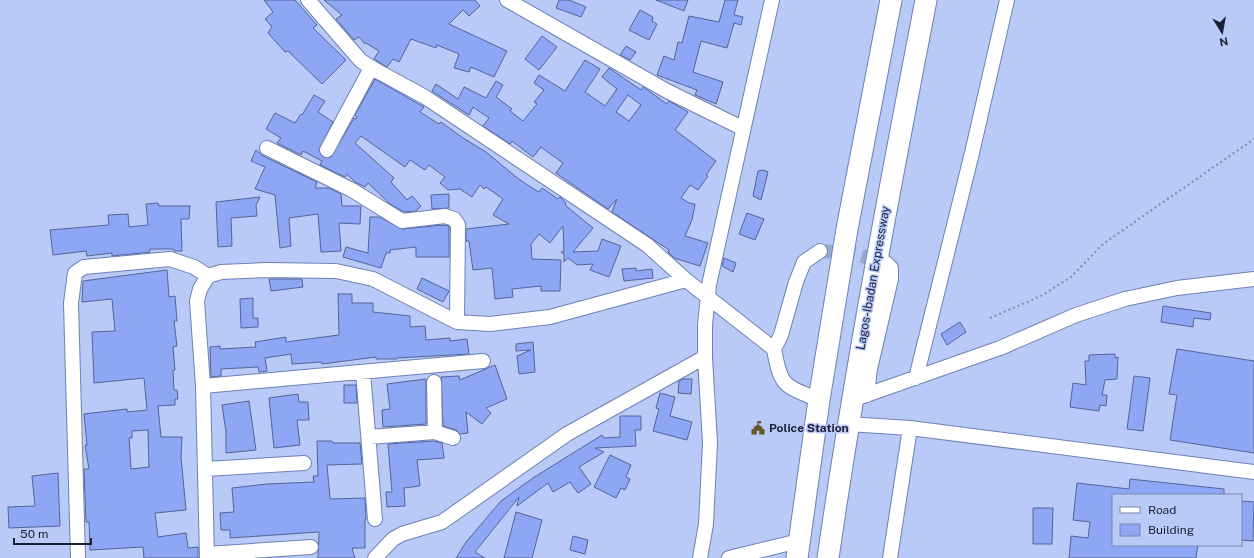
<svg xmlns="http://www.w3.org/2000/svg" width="1254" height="558" font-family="'Public Sans',sans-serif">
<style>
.building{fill:#8ea7f5;stroke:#536497;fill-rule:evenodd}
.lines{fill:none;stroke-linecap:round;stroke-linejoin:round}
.minor-tunnel{stroke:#99a8d1;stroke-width:14;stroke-dasharray:14 7;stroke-linecap:butt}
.minor-casing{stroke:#6e80b5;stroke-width:16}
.highway-casing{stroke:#6e80b5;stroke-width:23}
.path{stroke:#808db3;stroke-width:2;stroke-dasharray:2 3;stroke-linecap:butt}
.minor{stroke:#fff;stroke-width:14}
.highway{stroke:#fff;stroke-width:21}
.labels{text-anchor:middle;stroke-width:3;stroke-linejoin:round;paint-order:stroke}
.street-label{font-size:12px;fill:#1a2036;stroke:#b9caf8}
.poi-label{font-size:12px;font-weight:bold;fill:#1a2036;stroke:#b9caf8;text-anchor:start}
</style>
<rect width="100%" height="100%" fill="#b9caf8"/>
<path class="building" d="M264,0H295L317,25L313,28L346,60L322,84L288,51L285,52L268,33L272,27L265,19L273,12Z
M324,0H475L480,6L469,16L463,10L449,24L507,51L494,77L471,67L469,72L454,68L459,54L437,45L436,48L411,39L399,62L393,59L387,67L374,59L379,51L366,43L365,44L359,37L354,40L336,19L342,15Z
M559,0H569L586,7L581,17L556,8Z
M656,0H688L684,11Z
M725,0H738L734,15L743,17L741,25L734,23L727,48L701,41L693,72L723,82L716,104L695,95L697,90L657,75L664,56L674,60L678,42L682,43L689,16L719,22Z
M640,10L653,17L652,21L657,24L649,40L629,30Z
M542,36L557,47L539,70L525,59Z
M626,46L636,52L630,60L620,55Z
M585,60L600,69L585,92L605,106L617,89L602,77L609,68L641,90L643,87L667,104L669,101L688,112L675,130L716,161L706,175L708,176L698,190L690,185L681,198L689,203L695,204L692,220L685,236L708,243L700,266L674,258L668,252L669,250L612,212L617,199L608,209L556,173L563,163L541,147L533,157L512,141L510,144L483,126L489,118L473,107L469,115L432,91L436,84L458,99L464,87L486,98L496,81L503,85L496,97L512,109L510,111L523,121L537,104L534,102L544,90L534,83L539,75L565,91ZM628,95L641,105L629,121L616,112Z
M375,79L424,107L420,112L439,124L441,122L463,138L486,152L516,177L532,188L539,192L542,188L558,199L560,197L566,203L565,205L593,228L573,252L598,251L602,239L621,246L609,277L590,270L593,264L577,265L568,258L564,262V254L561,252H564L563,226L550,243L539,234L531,244L532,259L561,260L560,291H541V286L512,289L513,297L495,299L492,268L473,270L469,241H466V229L509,224L493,215L503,199L486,187L484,189L480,185L472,197L460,189L448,190L440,183L445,177L429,165L425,170L410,160L405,167L361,136L355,143L394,178L391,182L407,200L412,196L421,206L416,211L404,212L390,204L368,183L365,187L355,182L347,174L345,177L320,165L322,161L303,151L301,155L277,143L281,138L266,129L275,113L295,123L301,114L302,115L314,95L325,101L318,112L333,122L319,150L323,157H331L354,118L356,119L357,117L355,115Z
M256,150L263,156L317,182L315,188H329L341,194L342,206H361L360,224L339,223L341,251L321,252L318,214L289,218L291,246L280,248L275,195L255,189L265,167L251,161Z
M763,170L768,172L761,200L753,196L758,171Z
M449,194V208L432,209L431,195Z
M260,197L256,205L257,216L231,218L232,246L218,247L216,202Z
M158,203L159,206H190L189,219H181L182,251H174L173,249H150V252L112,256V253L87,256L86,251L53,255L50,230L109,225L108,215L128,214L129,227L148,225L146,204Z
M747,213L764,219L755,240L739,234Z
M370,217H380L402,229L444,225L449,226V257H416V247L390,250V253H386L381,268L343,257L346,247L368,253Z
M724,258L736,263L733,272L722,266Z
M636,268V271L652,269L653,278L624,281L622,269Z
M167,270L169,297L175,296L177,321H174L177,346L173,347L175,370H173L174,390H177L178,399H175V405L158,406L161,437H182L181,457L186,510L155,513L158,537L186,533L188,548L198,547V558H144L143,547L90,550L89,522H86L84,469H89L85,445H87L84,414L127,409V412L147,410L144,378L94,383L92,332L115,331L112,299L82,302L83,281ZM148,430L149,467L131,469L129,438H132V431Z
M422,278L449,291L443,302L417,289Z
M269,279H302L303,287L271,291Z
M338,294H352V303H373V312L410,316V327L425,326L426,340L450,338V341L467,339L469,354L397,358V359H376V357L322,364L321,362L292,364L291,354L265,358L267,371L259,372L258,367L221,369V376L211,377L210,347L220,346V349L256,347L255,342L286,337V342L339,335Z
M253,298V318H258V327L241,328L240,299Z
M1163,306L1211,313L1210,320L1194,318L1193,327L1161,322Z
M960,322L966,332L947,345L941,334Z
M533,342L535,372L519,374L517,356L531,350L516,351V344Z
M1177,349L1254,361V453L1170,440L1177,395L1169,394Z
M1115,354V358L1118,357L1117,379L1105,380L1102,395H1107L1106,406L1100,405L1099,411L1070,407L1073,383L1086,385L1085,361H1089V355Z
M495,365L507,399L486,408L491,413L482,424L466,412L468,433L460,434L456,430L443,426L441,377L459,376L460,380Z
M1134,376L1150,378L1143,431L1127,429Z
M426,379V424L383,427L382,410L390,409L387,384Z
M683,379H692L691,394L678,393L679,381Z
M344,385H356L357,403H344Z
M660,393L675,397L670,416L692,422L687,440L653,431L659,409L656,408Z
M298,394L299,402H308L309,420H297L300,445L274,448L269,398Z
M249,401L256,450L226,453V432L222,405Z
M620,416H641V430H635L636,446L595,448L604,452L579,467L591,484L578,493L570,482L553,492L548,483L517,506L519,497L475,552L485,558H456L466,542L501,501L533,478L602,435L604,438L620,437Z
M317,441H332L333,443H360L362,464L327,465L330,499L365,498L366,519H365V548H352L355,558H318L319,532L230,538V530H221L220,513L234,512L232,488L267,484L314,482L313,476H318Z
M434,441L442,443L444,458L417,460L420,486L404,488L405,506L387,507L386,492H392L388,444Z
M610,455L631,465L626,477L630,479L625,490L621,488L616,498L594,487Z
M58,473L60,526L9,528L8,507L35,506L32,476Z
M1130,479L1224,489V495H1113V545H1198L1196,558H1069L1071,536L1088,538L1090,522L1073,520L1077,483L1129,489Z
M1241,501L1254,502L1253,541L1241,540Z
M1033,508H1053L1052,544H1033Z
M516,512L542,520L532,558H504Z
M573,536L588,540L585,554L570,550Z"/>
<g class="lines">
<path class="minor-tunnel" d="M820,251L852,253L886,263"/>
<g class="minor-casing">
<path id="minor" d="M308,0L361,61L379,72L425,97L647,245L686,280L774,349C781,388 784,385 819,400
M507,0L667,91L742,128
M267,148L352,190L402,221L445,216L454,219L458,225L457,322
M327,150L371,68
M774,349L781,335L796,282L804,262L820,251
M363,372L375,519
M916,378L972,153L1007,0
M434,382L435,432
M203,386L483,361
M867,395L870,369L891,279V268L886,263
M852,400L1000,348L1076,315L1125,299L1177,288L1254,279
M848,424L910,428L1254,472
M369,437L435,432L453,438
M206,469L304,463
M207,554L311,547
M78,558L71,303L75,273L84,267L170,259L194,267L208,276
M207,558L203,386L197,301L200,289L208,276L221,272L267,270L336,271L373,279L457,322L490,324L550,317L686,280
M375,558L393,539L402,534L442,522L567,434L705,357
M700,558L706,524L710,443L705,357V325L709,285L772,0
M729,558L799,541
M890,558L910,428"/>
</g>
<g class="highway-casing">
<path id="highway" d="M797,558L819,400L847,229L891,0
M828,558C855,371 890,186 926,0"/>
</g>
<path class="path" d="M990,318L1041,296L1071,277L1103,244L1254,139"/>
<use href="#minor" class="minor"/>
<use href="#highway" class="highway"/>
</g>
<defs>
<g id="civic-bare" transform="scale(1.08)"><path d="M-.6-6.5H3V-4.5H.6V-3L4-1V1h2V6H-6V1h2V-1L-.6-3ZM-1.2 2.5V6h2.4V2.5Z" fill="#695725" stroke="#b9caf8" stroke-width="2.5" paint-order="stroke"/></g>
</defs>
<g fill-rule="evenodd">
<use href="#civic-bare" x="758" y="428"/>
</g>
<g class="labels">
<g class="street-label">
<text transform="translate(873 278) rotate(-80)" y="4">Lagos-Ibadan Expressway</text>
</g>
<g class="poi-label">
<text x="769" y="432">Police Station</text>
</g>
</g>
<rect x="1112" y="494" width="130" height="52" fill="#b9caf8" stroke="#7986aa"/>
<rect x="1120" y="507" width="20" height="6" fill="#ffffff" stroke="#7986aa"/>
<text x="1148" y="514" font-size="12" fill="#1a2036">Road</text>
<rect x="1120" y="524" width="20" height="12" fill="#8ea7f5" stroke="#7986aa"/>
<text x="1148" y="534" font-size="12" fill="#1a2036">Building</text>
<g transform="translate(1222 32) rotate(169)" stroke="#b9caf8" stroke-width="3" paint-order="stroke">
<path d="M0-3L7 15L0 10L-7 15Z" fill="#1a2036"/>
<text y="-6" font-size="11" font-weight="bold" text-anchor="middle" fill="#1a2036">N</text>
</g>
<path d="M14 538v6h77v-6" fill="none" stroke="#1a2036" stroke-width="2"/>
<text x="20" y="538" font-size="12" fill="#1a2036" stroke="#b9caf8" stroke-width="3" paint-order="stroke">50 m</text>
</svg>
